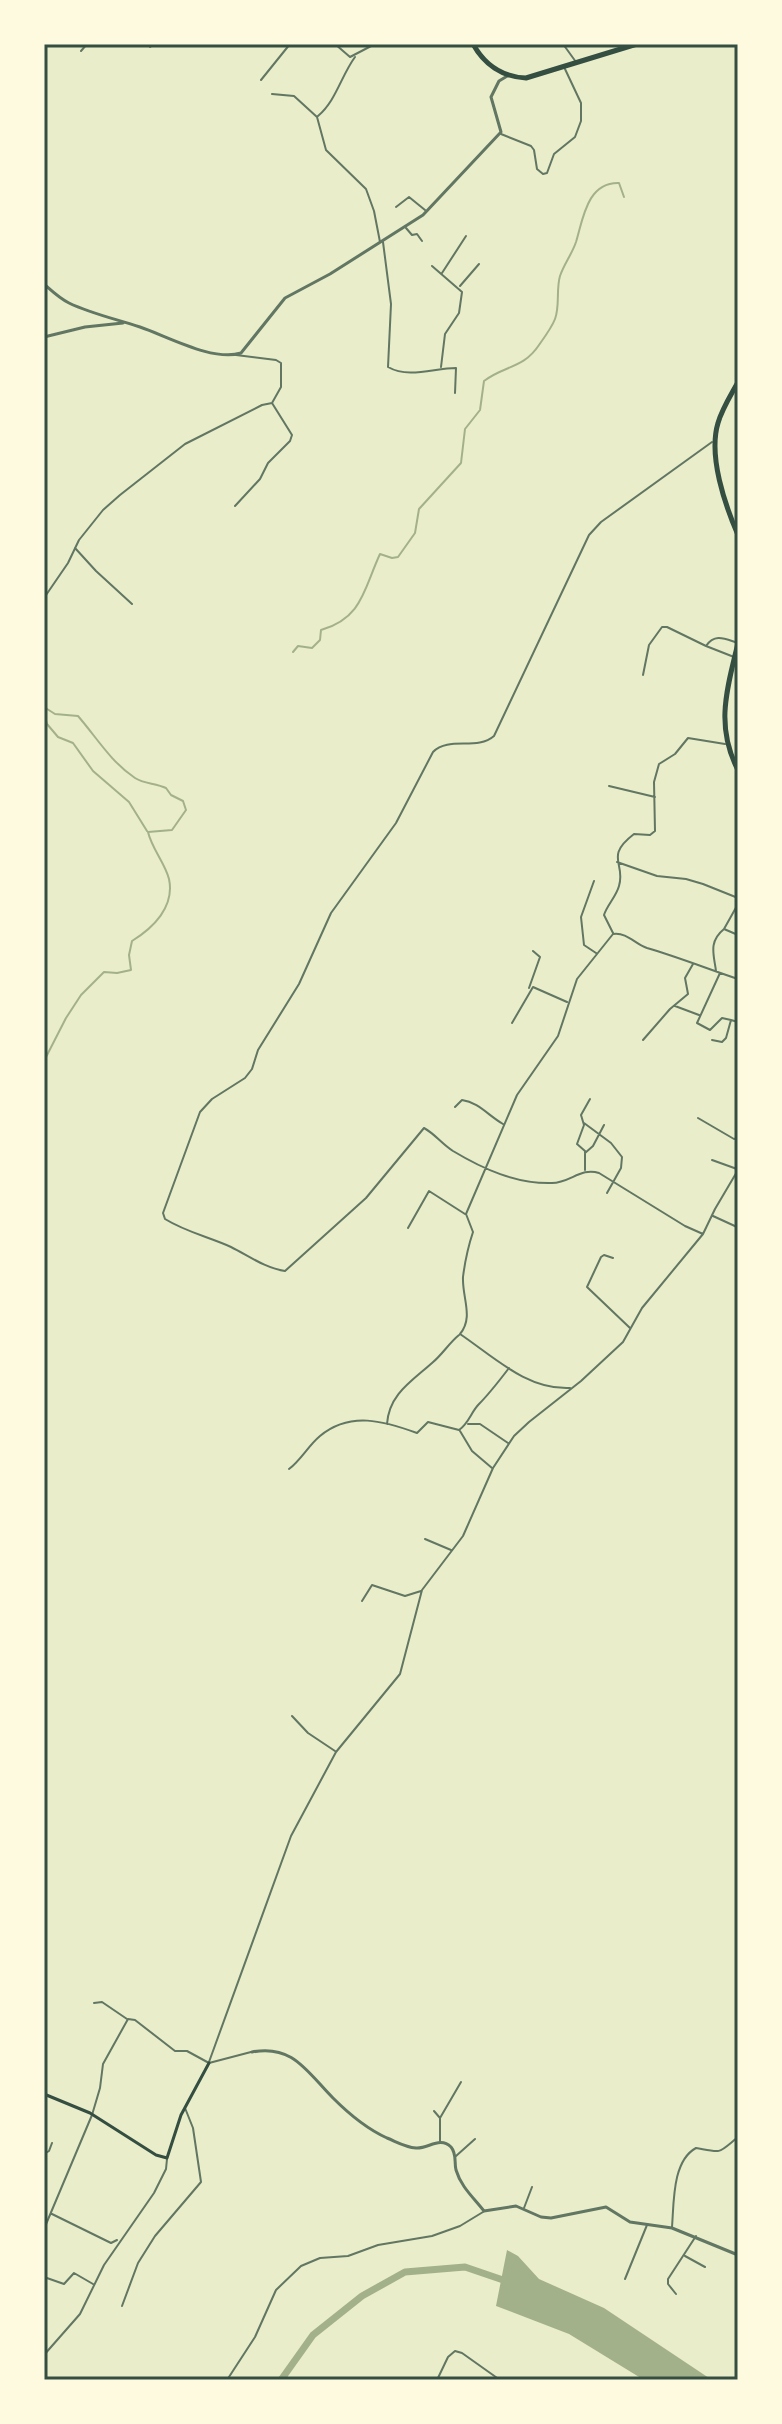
<svg xmlns="http://www.w3.org/2000/svg" width="782" height="2424" font-family="Signika,sans-serif">
<style>
.water{fill:#a3b18a}
.lines{fill:none;stroke-linecap:round;stroke-linejoin:round}
.stream{stroke:#a3b18a;stroke-width:2}
.river{stroke:#a3b18a;stroke-width:7}
.minor{stroke:#617663;stroke-width:2}
.tertiary{stroke:#617663;stroke-width:3}
.secondary{stroke:#344e41;stroke-width:3}
.trunk{stroke:#344e41;stroke-width:5}
.neatline{fill:none;stroke:#344e41;stroke-width:3}
</style>
<rect width="100%" height="100%" fill="#e9edc9"/>
<path class="water" d="M507,2250L518,2256L539,2279L604,2308L712,2380H644L569,2334L496,2306Z"/>
<g class="lines">
<path class="stream" d="M293,652L298,646L312,648L320,640L321,630C363,618 364,588 380,554L392,558L398,557L415,533L419,509L461,463L465,429L480,410L484,381C505,365 523,369 539,345C544,338 552,327 555,319C560,306 556,289 560,276C564,264 572,254 576,242C583,219 587,182 619,183L624,197
M44,707L55,714L78,716C97,738 111,762 135,778C144,784 156,783 166,788L171,795L183,801L186,810L172,830L148,832C152,849 165,863 169,879C175,907 153,928 132,941L129,955L131,970L117,973L104,972L81,995L66,1018L44,1061
M44,714L47,724L58,737L73,743L93,771L129,802L147,831
M44,1132V1134"/>
<path class="river" d="M281,2380L313,2335L362,2296L405,2272L465,2267L509,2282"/>
<path class="minor" d="M335,44L350,57L375,44
M563,44L576,62
M150,47L154,44
M81,51L87,44
M261,80L290,44
M272,94L294,96L317,117L326,150L366,189L374,211L380,242
M318,116C336,101 341,76 355,57
M501,134L531,146L534,150L537,169L543,174L547,173L554,154L575,137L581,121V103L565,69
M396,207L409,197L425,210
M406,228L412,235L417,234L422,241
M383,242L391,304L388,367C409,379 434,368 456,368L455,393
M432,266L462,292L459,313L445,334L441,367
M442,273L466,236
M460,286L479,264
M235,506L260,479L268,463L290,441L292,435L272,403L281,387V363L276,360L236,355
M75,548L96,571L132,604
M44,598L68,563L79,540L103,510L120,495L185,444L262,405L272,403
M706,646L734,657
M643,675L649,645L662,627H667L706,646C715,633 725,639 738,643
M609,786L655,797
M617,862L657,876L686,879L703,884L738,898
M594,881L581,917L584,945L596,953
M738,904L724,929L738,935
M613,933L604,915C607,905 616,897 619,886C626,863 604,857 634,834L650,835L655,831L654,782L659,764L675,754L688,738L725,744
M716,971C714,955 708,942 724,929
M720,973L697,1023L710,1030L722,1018L731,1020
M529,988L540,957L533,951
M675,1006L699,1015
M512,1023L533,987L567,1002
M643,1040L670,1009L688,994L685,978L693,964
M712,1040L722,1042L726,1038L731,1020L738,1022
M455,1107L462,1100C478,1102 489,1116 503,1124
M698,1118L734,1139L738,1138
M584,1123L611,1143L622,1157L621,1168L607,1193
M585,1153L593,1146L604,1125
M712,1160L737,1169
M585,1170V1151L577,1144L584,1125L581,1115L590,1099
M713,1216L737,1227
M408,1228L429,1191L465,1214
M703,1234L685,1226L599,1173C581,1167 570,1183 552,1183C516,1184 483,1169 453,1151C442,1144 435,1134 424,1128L366,1198L285,1271C265,1268 249,1256 231,1247C209,1237 186,1232 165,1219L163,1213L200,1112L212,1099L245,1078L252,1069L258,1050L299,984L331,913L396,823L433,752C449,736 477,751 494,736L589,535L601,522L712,442
M613,1258L604,1255L601,1257L587,1287L630,1328
M570,1388C527,1390 494,1357 460,1334C474,1317 462,1298 463,1277C465,1261 468,1247 473,1232L466,1214L517,1095L558,1036L577,979L613,934C627,932 635,944 647,948C678,957 708,969 738,979
M387,1424C389,1394 412,1381 432,1363C442,1355 449,1343 459,1335
M468,1424H480L508,1443
M460,1431L472,1451L492,1468
M289,1469C301,1460 308,1446 320,1436C350,1411 384,1421 417,1433L428,1422L459,1430C469,1423 471,1412 479,1404C490,1393 499,1381 509,1368
M425,1539L451,1550
M362,1601L372,1585L405,1596L421,1591
M292,1716L308,1733L335,1751
M94,2003L102,2002L127,2019
M209,2062L291,1836L336,1752L400,1674L422,1590L463,1536L493,1468L514,1436L529,1422L581,1381L623,1342L642,1308L703,1234L715,1209L738,1170
M434,2111L440,2118V2141
M440,2118L461,2082
M44,2154L49,2151L52,2143
M456,2156L475,2139
M524,2208L532,2187
M52,2214L111,2243L117,2240
M672,2227C674,2203 672,2161 696,2148C723,2153 717,2154 738,2137
M44,2229L92,2115L100,2088L103,2064L128,2019L135,2020L175,2051H187L209,2063L251,2052
M685,2256L705,2267
M44,2277L64,2284L74,2273L93,2284
M625,2279L647,2225
M676,2294L668,2284V2279L696,2236
M122,2306L138,2263L155,2236L201,2182L193,2128L185,2108
M44,2355L80,2314L104,2265L154,2193L166,2169L167,2159
M227,2380L255,2337L276,2290L301,2266L320,2258L348,2256L378,2245L432,2236L460,2226L483,2212
M437,2380L448,2357L455,2351L462,2353L500,2380
M611,2380L613,2378"/>
<path class="tertiary" d="M44,284C52,291 59,298 69,303C92,314 116,319 140,327C167,336 213,362 241,353L285,298L330,274L423,215L501,132L491,97L499,81L509,75
M44,337L85,327L123,323
M252,2052C293,2044 307,2072 333,2098C348,2113 367,2129 387,2138C397,2142 405,2147 416,2148C428,2149 440,2136 451,2147C457,2154 454,2162 456,2170C461,2187 474,2198 484,2211L516,2206L541,2217L551,2218L606,2207L630,2222L672,2228L738,2255"/>
<path class="secondary" d="M44,2094L90,2113L156,2155L167,2158L181,2115L209,2063"/>
<path class="trunk" d="M473,44C484,64 502,77 526,78L637,44
M738,382C731,395 722,409 718,423C708,456 725,505 738,535
M738,643C727,689 715,726 738,770"/>
</g>
<rect width="782" height="2424" fill="none" stroke="#fefae0" stroke-width="92"/>
<rect x="46" y="46" width="690" height="2332" class="neatline"/>
</svg>
